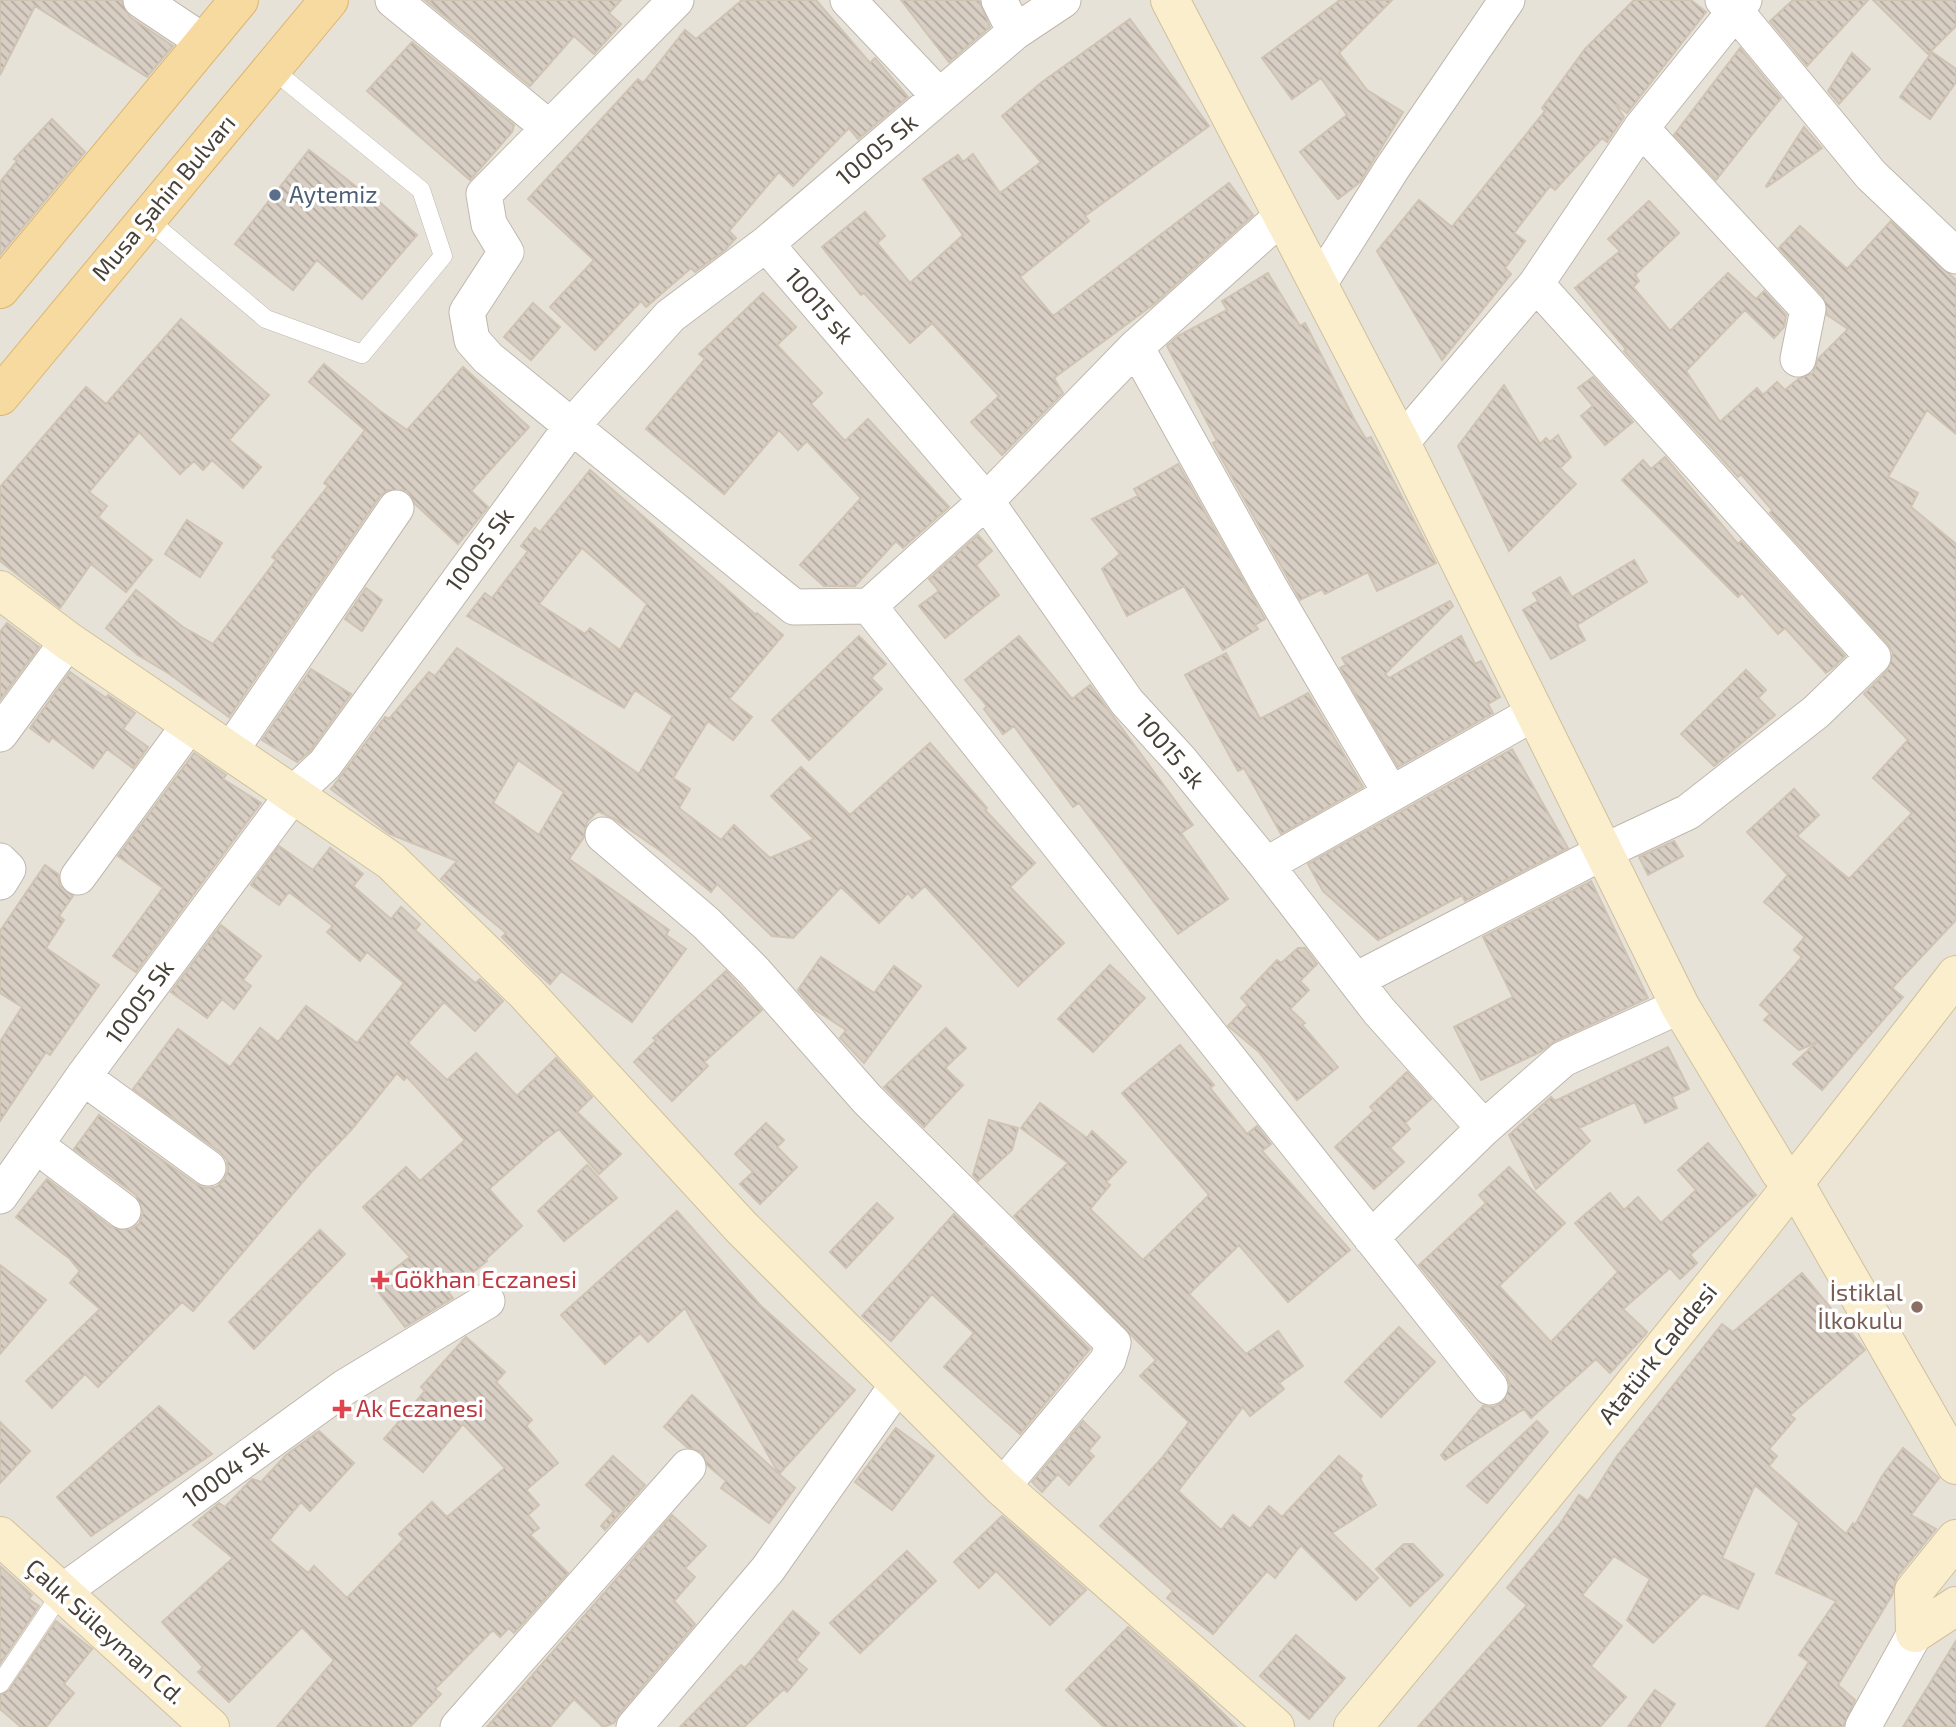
<svg xmlns="http://www.w3.org/2000/svg" width="1956" height="1727" font-family="'Exo 2',sans-serif">
<style>
.residential{fill:#e7e2d8}
.education{fill:#ece4d5}
.building{fill:url(#building-back-hatch);stroke:#cfc3b3;stroke-width:2;fill-rule:evenodd}
.lines{fill:none;stroke-linecap:round;stroke-linejoin:round}
.lane-casing{stroke:#bfb7ad;stroke-width:19}
.street-casing{stroke:#bfb7ad;stroke-width:37}
.secondary-casing{stroke:#d0c09c;stroke-width:40}
.primary-casing{stroke:#dcb670;stroke-width:40}
.lane{stroke:#fff;stroke-width:18}
.street{stroke:#fff;stroke-width:35}
.secondary{stroke:#fbeecc;stroke-width:38}
.primary{stroke:#f7da9f;stroke-width:38}
.service-dot{fill:#5c6f8a;stroke:#fff;stroke-width:2.5}
.health-dot{fill:#e0444e;stroke:#fff;stroke-width:2.5}
.education-dot{fill:#8d6e63;stroke:#fff;stroke-width:2.5}
.labels{text-anchor:middle;stroke-width:7;stroke-linejoin:round;paint-order:stroke}
.street-label{font-size:24px;fill:#474138;stroke:#fff}
.service-label{font-size:24px;fill:#4e5e75;stroke:#fff;text-anchor:start}
.health-label{font-size:24px;fill:#be3a42;stroke:#fff;text-anchor:start}
.education-label{font-size:24px;fill:#785e54;stroke:#fff;text-anchor:end}
</style>
<defs>
<pattern id="building-back-hatch" width="6" height="6" patternUnits="userSpaceOnUse" patternTransform="scale(1.75)"><rect width="6" height="6" fill="#d8cec3"/><path d="M-1 5l2 2M0 0l6 6M5-1l2 2" fill="none" stroke="#b1a99f"/></pattern>
</defs>
<rect width="100%" height="100%" fill="#f4f0ea"/>
<path class="residential" d="M0,0H1956V1727H0Z"/>
<path class="education" d="M1956,1001V1430L1802,1184Z"/>
<path class="building" d="M0,0H121L130,17L173,46L147,77L35,6L0,75Z
M425,0H621L609,13L621,24L594,54L574,36L530,86Z
M742,0H816L870,63L875,58L908,97L858,139L849,128L793,186L779,172L729,231L736,238L725,250L695,272L691,268L646,307L641,301L595,350L550,307L594,260L528,199L638,79L643,83L685,30L696,39Z
M901,0H979L990,27L949,62Z
M1340,0H1392L1339,53L1367,90L1403,112L1360,182L1338,199L1300,152L1347,115L1321,78L1292,99L1262,58Z
M1634,0H1691L1706,12L1627,113L1615,104L1624,117L1607,142L1602,138L1555,190L1550,186L1514,233L1525,241L1505,268L1511,274L1442,360L1377,251L1419,200L1452,227L1545,111L1542,108L1585,49Z
M1793,0H1868L1807,66L1770,21Z
M1873,0H1956V26L1928,54Z
M1130,19L1209,126L1085,216L1089,221L1020,277L1053,316L1229,183L1253,215L1154,304L1054,378L1063,393L1002,455L971,422L999,396L932,323L910,343L864,293L861,295L822,247L865,212L885,236L877,243L910,283L963,235L923,179L958,155L963,162L973,154L1000,193L1041,162L1002,116L1042,82Z
M412,42L514,125L512,132L470,180L367,91Z
M1740,48L1781,98L1716,180L1674,135Z
M1932,52L1956,69V82L1930,119L1900,97Z
M1852,53L1870,69L1839,104L1828,91Z
M52,119L85,152L0,255V182L17,161L14,159Z
M1804,127L1822,148L1767,187L1766,186Z
M309,150L372,199L374,197L417,235L362,299L317,260L293,290L235,244Z
M1649,201L1679,233L1635,275L1639,281L1633,287L1670,331L1728,273L1756,299L1764,291L1786,315L1784,327L1774,338L1745,310L1686,371L1720,422L1757,388L1763,395L1777,382L1785,390L1798,379L1813,373L1818,359L1848,329L1827,315L1823,296L1779,248L1800,226L1847,269L1891,221L1956,280V434L1927,410L1888,477L1918,493L1911,507L1956,544V920L1892,988L1903,997L1822,1090L1793,1064L1817,1042L1799,1050L1764,1020L1770,1014L1760,1005L1802,957L1794,950L1805,937L1764,902L1788,875L1747,832L1794,789L1819,815L1797,836L1849,879L1912,813L1873,778L1908,740L1864,694L1887,671L1893,653L1888,644L1770,513L1772,510L1741,474L1738,477L1624,351L1626,349L1575,288L1620,251L1608,239Z
M1268,273L1300,326L1305,323L1354,419L1366,439L1371,437L1436,563L1377,591L1368,572L1325,594L1322,589L1300,600L1213,443L1217,441L1167,346L1178,336L1227,310L1222,301Z
M763,293L796,327L777,345L822,393L811,404L845,441L868,419L949,507L903,548L896,541L855,586H824L800,565L861,498L807,441L798,450L779,430L724,494L646,429L705,359L699,354Z
M533,303L560,327L531,360L504,337Z
M181,319L269,395L229,440L261,467L243,488L212,460L203,470L194,461L180,474L139,432L89,492L107,506L98,517L152,560L126,592L91,564L60,608L0,561V487L86,387L106,404Z
M324,364L380,411L407,430L463,367L529,427L471,491L488,507L458,544L415,504L407,491L388,490L380,496L229,717L168,673L138,655L106,628L136,590L183,627L213,644L276,560L272,557L328,486L324,483L365,430L309,382Z
M1593,377L1633,422L1605,445L1581,416L1593,406L1578,388Z
M1504,385L1540,444L1546,438L1550,442L1558,435L1571,457L1560,468L1576,484L1509,551L1458,446Z
M1665,457L1738,544L1741,541L1845,656L1836,665L1826,673L1785,628L1778,634L1742,593L1738,597L1622,480L1643,460L1651,469Z
M1178,464L1265,619L1255,625L1258,629L1223,650L1184,586L1127,616L1102,569L1120,554L1092,519L1138,496L1134,489Z
M590,470L756,615L757,613L783,635L729,699L752,717L733,740L708,721L673,778L690,789L679,808L721,840L734,825L770,858L814,839L771,796L801,767L850,815L930,743L987,808L985,810L1035,863L1010,887L1064,943L1018,986L925,886L912,898L908,893L879,923L841,887L793,938L772,936L717,884L711,892L662,852L616,820L598,811L587,822L584,837L569,859L669,930L666,935L686,949L632,1022L561,971L550,984L534,970L502,937L506,933L441,879L457,861L390,834L331,789L385,717L389,719L429,672L435,676L457,648L639,774L673,716L635,690L624,708L467,616L485,593L492,598L528,551L521,546L535,528L540,532ZM582,548L647,604L620,650L590,628L585,634L539,604ZM518,760L564,792L539,835L493,803Z
M187,520L222,543L200,577L165,554Z
M978,535L992,551L976,565L999,595L945,638L919,606L939,591L929,579Z
M1634,560L1647,582L1577,625L1585,640L1551,659L1523,610L1538,601L1533,593L1560,577L1572,597Z
M366,588L382,600L362,631L345,619Z
M1450,601L1453,606L1385,674L1389,678L1461,636L1475,664L1481,661L1500,697L1488,704L1493,713L1398,767L1340,668L1346,665L1342,658Z
M7,623L39,647L0,700V632Z
M859,636L886,664L871,678L882,689L809,760L772,720Z
M1019,636L1072,699L1090,685L1193,825L1181,833L1228,899L1178,934L1079,803L1073,807L1014,726L1003,734L984,709L987,706L965,680Z
M1226,653L1260,719L1308,693L1363,787L1281,834L1244,768L1238,771L1185,675Z
M311,669L351,694L310,751L297,762L262,740Z
M1746,670L1766,690L1758,698L1775,715L1714,766L1681,734Z
M70,672L106,698L108,695L135,713L123,729L148,747L133,768L107,749L93,768L52,737L49,742L30,728Z
M1512,749L1568,848L1465,901L1462,895L1378,940L1323,891L1308,864Z
M194,753L226,775L223,779L261,803L136,972L113,956L163,888L118,856Z
M1674,841L1683,856L1648,875L1639,857Z
M279,846L313,870L330,848L363,874L353,886L391,919L401,907L420,924L415,930L475,983L480,979L503,1001L475,1031L444,1002L408,1043L447,1080L476,1053L517,1096L556,1058L592,1097L577,1112L621,1154L599,1174L559,1129L542,1142L489,1189L522,1226L486,1259L487,1261L448,1292L453,1298L405,1327L373,1285L410,1257L363,1207L406,1167L420,1181L465,1140L407,1077L404,1080L397,1073L352,1129L312,1171L193,1311L182,1302L98,1387L85,1374L52,1408L26,1381L100,1309L70,1283L80,1271L70,1259L16,1217L47,1179L111,1227L130,1230L139,1224L143,1213L136,1195L74,1149L99,1115L196,1184L205,1188L216,1187L224,1180L228,1171L227,1160L220,1152L133,1089L178,1029L230,1067L260,1028L278,1042L306,1006L357,1043L404,983L367,952L360,961L327,932L333,926L289,892L279,905L251,885Z
M45,865L58,874L60,886L73,896L59,916L64,920L46,948L99,985L50,1055L46,1052L0,1121V1042L22,1007L0,993V931Z
M1591,881L1648,998L1555,1041L1540,1052L1481,1080L1454,1027L1513,997L1483,937Z
M221,925L261,956L243,980L251,986L234,1009L222,999L207,1018L171,992Z
M1298,948H1305L1317,964L1300,981L1309,990L1290,1009L1305,1023L1302,1025L1338,1067L1297,1100L1259,1052L1228,1026L1248,1005L1241,998L1277,960L1281,963Z
M821,957L874,993L894,966L921,986L864,1063L840,1038L846,1030L814,1009L798,990Z
M1110,965L1145,998L1093,1052L1058,1019Z
M726,971L762,1010L704,1062L708,1066L672,1101L634,1062L656,1040L653,1038Z
M946,1028L966,1048L945,1068L963,1085L924,1127L884,1087Z
M1180,1045L1214,1085L1210,1088L1247,1134L1257,1126L1271,1144L1262,1151L1350,1250L1288,1302L1239,1245L1189,1294L1246,1354L1278,1331L1303,1366L1279,1383L1284,1389L1250,1416L1243,1407L1178,1491L1221,1530L1233,1515L1250,1529L1269,1506L1282,1517L1339,1456L1362,1476L1360,1479L1376,1505L1332,1533L1378,1578L1356,1600L1301,1545L1275,1578L1267,1571L1213,1634L1167,1598L1173,1591L1100,1526L1161,1459L1189,1422L1140,1376L1156,1360L1014,1216L1068,1163L1021,1128L1040,1103L1087,1138L1092,1131L1126,1162L1106,1182L1110,1185L1090,1209L1143,1260L1209,1195L1122,1093Z
M1668,1047L1689,1089L1672,1097L1677,1108L1645,1123L1635,1102L1579,1128L1590,1141L1536,1189L1509,1135L1551,1097L1555,1101Z
M1407,1072L1431,1099L1405,1123L1410,1129L1390,1148L1404,1162L1374,1189L1335,1147L1374,1111L1370,1107Z
M989,1120L1018,1128L1012,1150L978,1181L973,1175Z
M766,1123L784,1140L777,1147L797,1167L760,1204L740,1184L753,1172L735,1154Z
M1708,1143L1756,1195L1690,1255L1697,1263L1680,1279L1670,1268L1623,1309L1647,1332L1645,1335L1610,1373L1596,1359L1531,1418L1524,1409L1445,1460L1441,1455L1483,1406L1494,1407L1503,1402L1510,1385L1506,1374L1419,1265L1486,1203L1479,1195L1509,1167L1565,1223L1499,1286L1551,1342L1618,1272L1575,1223L1610,1193L1624,1210L1638,1197L1661,1223L1696,1190L1678,1170Z
M587,1165L617,1198L564,1241L538,1211Z
M877,1203L893,1218L846,1268L830,1252Z
M677,1211L761,1306L855,1390L779,1474L795,1488L769,1523L721,1488L726,1481L707,1465L702,1452L687,1447L664,1427L692,1395L779,1474L685,1308L648,1342L640,1333L605,1364L561,1315Z
M954,1214L984,1243L983,1248L985,1245L1090,1349L1020,1434L944,1367L974,1333L932,1294L891,1341L862,1316Z
M320,1230L345,1254L254,1349L229,1322Z
M0,1265L46,1300L0,1354Z
M1802,1273L1865,1350L1790,1415L1795,1419L1769,1449L1777,1456L1769,1466L1846,1534L1853,1523L1855,1525L1882,1476L1903,1448L1939,1478L1911,1515L1936,1529L1897,1577L1892,1595L1838,1685L1855,1700L1843,1727H1766L1809,1662L1799,1655L1836,1601L1776,1573L1799,1523L1755,1485L1722,1558L1754,1574L1738,1609L1703,1593L1653,1643L1627,1620L1650,1579L1614,1556L1582,1595L1622,1626L1591,1666L1626,1697L1600,1727H1418L1527,1605L1507,1588L1560,1524L1579,1495L1588,1501L1617,1456L1722,1324L1733,1332Z
M1399,1327L1435,1362L1381,1417L1345,1382Z
M466,1337L505,1372L496,1382L532,1420L526,1426L558,1463L526,1490L539,1505L528,1515L539,1528L530,1535L568,1573L514,1633L509,1628L500,1637L493,1630L435,1689L441,1694L410,1727H277L334,1660L302,1627L229,1702L198,1672L203,1667L162,1622L233,1558L193,1525L219,1503L225,1507L252,1479L261,1482L286,1455L319,1431L354,1463L310,1511L301,1502L269,1540L308,1573L314,1566L347,1598L404,1539L399,1534L432,1502L447,1517L505,1468L463,1424L423,1472L384,1439L425,1391L421,1387Z
M159,1406L212,1454L91,1536L57,1497Z
M1083,1421L1100,1437L1088,1451L1094,1456L1069,1485L1058,1474L1042,1492L1032,1482Z
M1537,1421L1548,1432L1487,1503L1467,1486Z
M0,1422L30,1451L0,1483Z
M896,1428L934,1456L892,1510L855,1482Z
M613,1456L645,1485L605,1530L601,1526L614,1511L586,1485Z
M672,1515L706,1546L685,1568L695,1577L674,1601L695,1624L619,1714L614,1723L603,1727L574,1699L550,1727H487Z
M1002,1516L1086,1590L1050,1625L996,1571L979,1588L954,1562Z
M1404,1544H1413L1443,1575L1410,1606L1376,1569Z
M907,1551L936,1581L860,1653L830,1623Z
M0,1566L32,1595L29,1599L39,1606L0,1664Z
M793,1611L819,1633L796,1660L807,1669L787,1692L784,1689L744,1727H680L741,1665L745,1668Z
M56,1621L92,1649L64,1684L74,1693L46,1727H21L0,1709V1695L9,1690Z
M1128,1627L1194,1685L1237,1727H1104L1066,1690Z
M1296,1635L1345,1678L1309,1719L1260,1676Z
M1956,1641V1727H1903Z
M1655,1690L1675,1704L1659,1727H1628Z"/>
<g class="lines">
<g class="lane-casing">
<path id="lane" d="M147,219L266,319L362,354L443,256L421,190L272,69
M0,1684L62,1592"/>
</g>
<g class="street-casing">
<path id="street" d="M141,0L204,42
M393,0L548,127
M676,0L484,194L489,224L506,252L467,312L472,340L488,358L794,607L869,606L1490,1387
M848,0L939,96
M999,0L1015,32
M1723,0L1737,13L1871,175L1956,256
M1641,128L1808,309L1798,359
M766,244L986,501L1127,702L1180,760L1266,865L1379,1011L1484,1128L1371,1238
M1319,284L1393,167L1507,0
M1136,347L1269,586L1391,794
M1401,443L1536,284L1641,128L1744,0
M869,606L986,501L1136,347L1283,215
M0,734L68,641
M231,750L396,508
M603,835L706,923L754,971L867,1099L1113,1343L1108,1360L1002,1487
M0,861L8,869L0,882
M1266,865L1534,713
M78,877L190,724
M1356,980L1605,851L1688,812L1816,712L1873,657L1536,284
M83,1077L208,1168
M1484,1128L1563,1059L1680,1006
M37,1146L123,1211
M0,1196L83,1077L294,793L325,764L571,427L670,316L766,244L1015,32L1063,0
M62,1592L345,1387L487,1301
M458,1727L688,1467
M634,1727L768,1569L898,1384
M1863,1727L1915,1633"/>
</g>
<g class="secondary-casing">
<path id="secondary" d="M1170,0L1401,443L1680,1006L1780,1172L1795,1184L1956,1465
M0,590L68,641L391,861L525,992L741,1227L1002,1487L1275,1727
M0,1536L210,1727
M1915,1633L1914,1591L1956,1539
M1915,1633L1956,1606
M1353,1727C1559,1480 1760,1230 1956,975"/>
</g>
<g class="primary-casing">
<path id="primary" d="M0,289L239,0
M0,396L329,0"/>
</g>
<use href="#lane" class="lane"/>
<use href="#street" class="street"/>
<use href="#secondary" class="secondary"/>
<use href="#primary" class="primary"/>
</g>
<circle class="service-dot" cx="275" cy="195" r="7"/>
<g class="health-dot">
<path d="M376.5 1269.5h7v7h7v7h-7v7h-7v-7h-7v-7h7z"/>
<path d="M338.5 1398.5h7v7h7v7h-7v7h-7v-7h-7v-7h7z"/>
</g>
<circle class="education-dot" cx="1917" cy="1307" r="7"/>
<g class="labels">
<g class="street-label">
<text transform="translate(877 150) rotate(-40)" y="8">10005 Sk</text>
<text transform="translate(164 198) rotate(-50)" y="8">Musa Şahin Bulvarı</text>
<text transform="translate(819 306) rotate(49)" y="8">10015 sk</text>
<text transform="translate(480 550) rotate(-54)" y="8">10005 Sk</text>
<text transform="translate(1170 751) rotate(49)" y="8">10015 sk</text>
<text transform="translate(140 1002) rotate(-54)" y="8">10005 Sk</text>
<text transform="translate(1658 1354) rotate(-51)" y="8">Atatürk Caddesi</text>
<text transform="translate(226 1474) rotate(-36)" y="8">10004 Sk</text>
<text transform="translate(105 1632) rotate(42)" y="8">Çalık Süleyman Cd.</text>
</g>
<g class="service-label">
<text x="289" y="203">Aytemiz</text>
</g>
<g class="health-label">
<text x="394" y="1288">Gökhan Eczanesi</text>
<text x="356" y="1417">Ak Eczanesi</text>
</g>
<g class="education-label">
<text x="1903" y="1301">İstiklal<tspan x="1903" dy="28">İlkokulu</tspan></text>
</g>
</g>
</svg>
